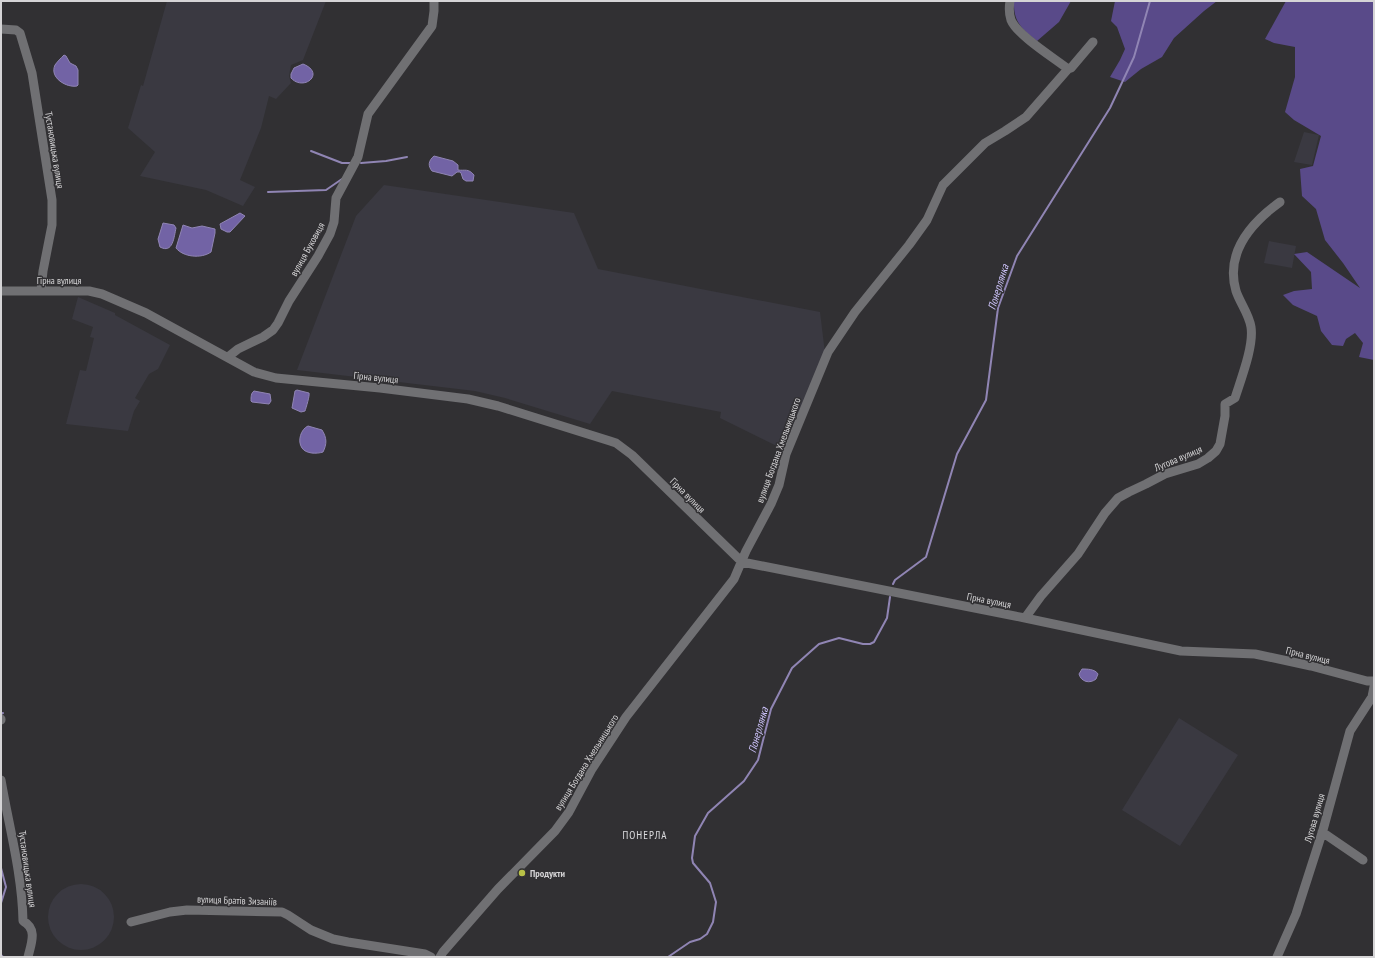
<svg xmlns="http://www.w3.org/2000/svg" width="1375" height="958" font-family="'PT Sans Narrow',sans-serif">
<style>
.built{fill:#3a3941}
.forest{fill:#594a89}
.water{fill:#7263a5;stroke:#9085b4}
.lines{fill:none;stroke-linecap:round;stroke-linejoin:round}
.stream{stroke:#9085b4;stroke-width:2}
.minor{stroke:#707073;stroke-width:9}
.poi-dot{fill:#b8c147;stroke:#313033;stroke-width:1.5}
.labels{text-anchor:middle;stroke-width:3;stroke-linejoin:round;paint-order:stroke}
.street-label{font-size:10px;fill:#d5d4d6;stroke:#313033}
.poi-label{font-size:10px;font-weight:bold;fill:#d5d4d6;stroke:#313033;text-anchor:start}
.water-label{font-size:11px;font-style:italic;fill:#cec4fc;stroke:#313033}
.neighbourhood-label{font-size:11px;letter-spacing:1px;fill:#dcdcdf;stroke:#313033}
</style>
<rect width="100%" height="100%" fill="#313033"/>
<path class="built" d="M167,1H326L303,60L291,65L289,76L291,83L276,99L269,96L261,128L240,180L255,187L243,206L206,190L140,176L155,152L128,128L141,85L143,86Z
M1304,132L1319,135L1312,165L1294,162Z
M384,185L574,213L598,269L820,312L825,353L785,450L720,418L721,412L612,391L590,424L505,398L475,391L297,370L356,216Z
M1269,241L1296,246L1292,268L1264,263Z
M78,297L115,313V315L170,345L158,369L149,374L135,398L140,401L134,411L128,431L66,424L80,370L86,371L94,338L90,337L93,327L72,319Z
M1179,718L1238,755L1180,846L1122,810Z
M48 917a33 33 0 1 1 66 0a33 33 0 1 1-66 0Z"/>
<path class="forest" d="M1014,1H1071L1059,22L1037,41C1022,29 1013,22 1014,1Z
M1115,1H1217L1204,11L1174,38L1162,57L1141,69L1125,82L1110,77L1120,60L1125,49L1117,27L1111,21Z
M1286,1H1374V360L1359,357L1363,343L1355,333L1346,339L1343,346L1332,345L1321,331L1317,316L1293,305L1283,295L1294,291L1312,289L1311,272L1294,254L1307,252L1360,288L1343,263L1325,240L1316,209L1302,196L1300,169L1313,166L1321,136L1294,120L1285,112L1295,77V47L1274,43L1265,39Z"/>
<path class="water" d="M64,55L66,56L70,63L76,66L78,70V85L77,86C67,88 49,78 55,65C57,62 61,58 64,55Z
M303,64C326,73 304,92 291,78V74L294,68Z
M434,156L453,161L458,165V170C465,171 468,168 474,175L473,181H466L463,179L461,173L460,172H457L452,176L432,171C428,166 428,161 434,156Z
M240,213L245,216L230,232H227L221,229L220,224Z
M163,223L174,225L176,228C174,237 173,254 160,247L158,239Z
M183,225L192,228L202,226L215,229V233L211,252C201,259 183,257 176,248Z
M297,390L309,393C310,395 306,408 305,411L301,412L292,408L295,391Z
M254,391L270,394L271,401L269,404L252,402L251,401C251,397 251,393 254,391Z
M308,426L322,430C327,438 327,444 323,452C317,454 306,454 302,448C297,441 301,429 308,426Z
M1082,669C1087,669 1095,669 1098,674L1096,679C1090,684 1081,682 1079,674Z"/>
<g class="lines">
<path class="stream" d="M311,151L342,163H351
M361,163L386,161L407,157
M268,192L326,190L342,179
M893,584L895,580L926,557L957,454L986,400L998,308L1017,256L1110,108L1134,57L1150,1
M1,714L3,713
M1,868L6,887L1,903
M1,955L3,957
M668,957L690,942L700,939L707,934L713,922L716,902L710,883L693,863L692,858L695,836L708,813L744,781L758,760L771,709L792,668L819,644L839,638L863,644H870L874,642L887,618L890,597"/>
<path class="minor" d="M1010,1C1009,7 1009,14 1011,20C1017,35 1054,58 1068,69
M1,29L16,30L20,33L32,73L52,200V225L43,271L41,290
M1,291H89L102,294L146,313L254,372L276,378L380,388L468,399L498,406L610,441L616,443L632,455L742,562L1025,618L1181,651L1255,654L1311,666L1367,681H1374
M228,357L238,349L263,337L273,330L278,323L289,301L318,256L330,234L334,222L336,198L358,157L368,114L432,26L434,11V1
M1025,618L1041,596L1078,554L1105,513L1118,498L1129,492L1146,484L1165,474L1198,464L1208,458L1216,451L1220,444L1225,416V404L1235,398C1241,379 1254,346 1251,327C1249,314 1240,303 1236,291C1225,253 1251,223 1280,202
M1,720V719
M1,780C9,827 22,873 23,921C38,929 31,944 28,957
M1322,832L1363,860
M131,922L170,912L187,910L282,912L288,915L311,930L333,939L348,942L425,954L431,957
M440,957L443,952L498,889L555,831L569,812L592,769L626,717L734,579L746,551L771,504L779,485L786,454L828,352L855,312L909,245L927,220L943,185L985,143L1005,131L1026,117L1068,69L1071,68L1093,42
M1277,957L1296,914L1323,830L1350,731L1372,697L1374,687"/>
</g>
<circle class="poi-dot" cx="522" cy="873" r="4"/>
<g class="labels">
<g class="street-label">
<text transform="translate(55 150) rotate(81)" y="4">Тустановицька вулиця</text>
<text transform="translate(307 249) rotate(-61)" y="4">вулиця Буковиця</text>
<text x="59" y="284">Гірна вулиця</text>
<text transform="translate(376 377) rotate(6)" y="4">Гірна вулиця</text>
<text transform="translate(778 450) rotate(-70)" y="4">вулиця Богдана Хмельницького</text>
<text transform="translate(1178 458) rotate(-23)" y="4">Лугова вулиця</text>
<text transform="translate(688 495) rotate(45)" y="4">Гірна вулиця</text>
<text transform="translate(989 600) rotate(11)" y="4">Гірна вулиця</text>
<text transform="translate(1308 655) rotate(14)" y="4">Гірна вулиця</text>
<text transform="translate(586 762) rotate(-58)" y="4">вулиця Богдана Хмельницького</text>
<text transform="translate(1314 818) rotate(-74)" y="4">Лугова вулиця</text>
<text transform="translate(28 869) rotate(82)" y="4">Тустановицька вулиця</text>
<text transform="translate(237 900) rotate(2)" y="4">вулиця Братів Зизаніїв</text>
</g>
<g class="poi-label">
<text x="530" y="877">Продукти</text>
</g>
<g class="water-label">
<text transform="translate(998 287) rotate(-73)" y="4">Понерлянка</text>
<text transform="translate(758 730) rotate(-74)" y="4">Понерлянка</text>
</g>
<g class="neighbourhood-label">
<text x="645" y="839">ПОНЕРЛА</text>
</g>
</g>
<rect width="1375" height="958" fill="none" stroke="#d5d4d6" stroke-width="4"/>
</svg>
